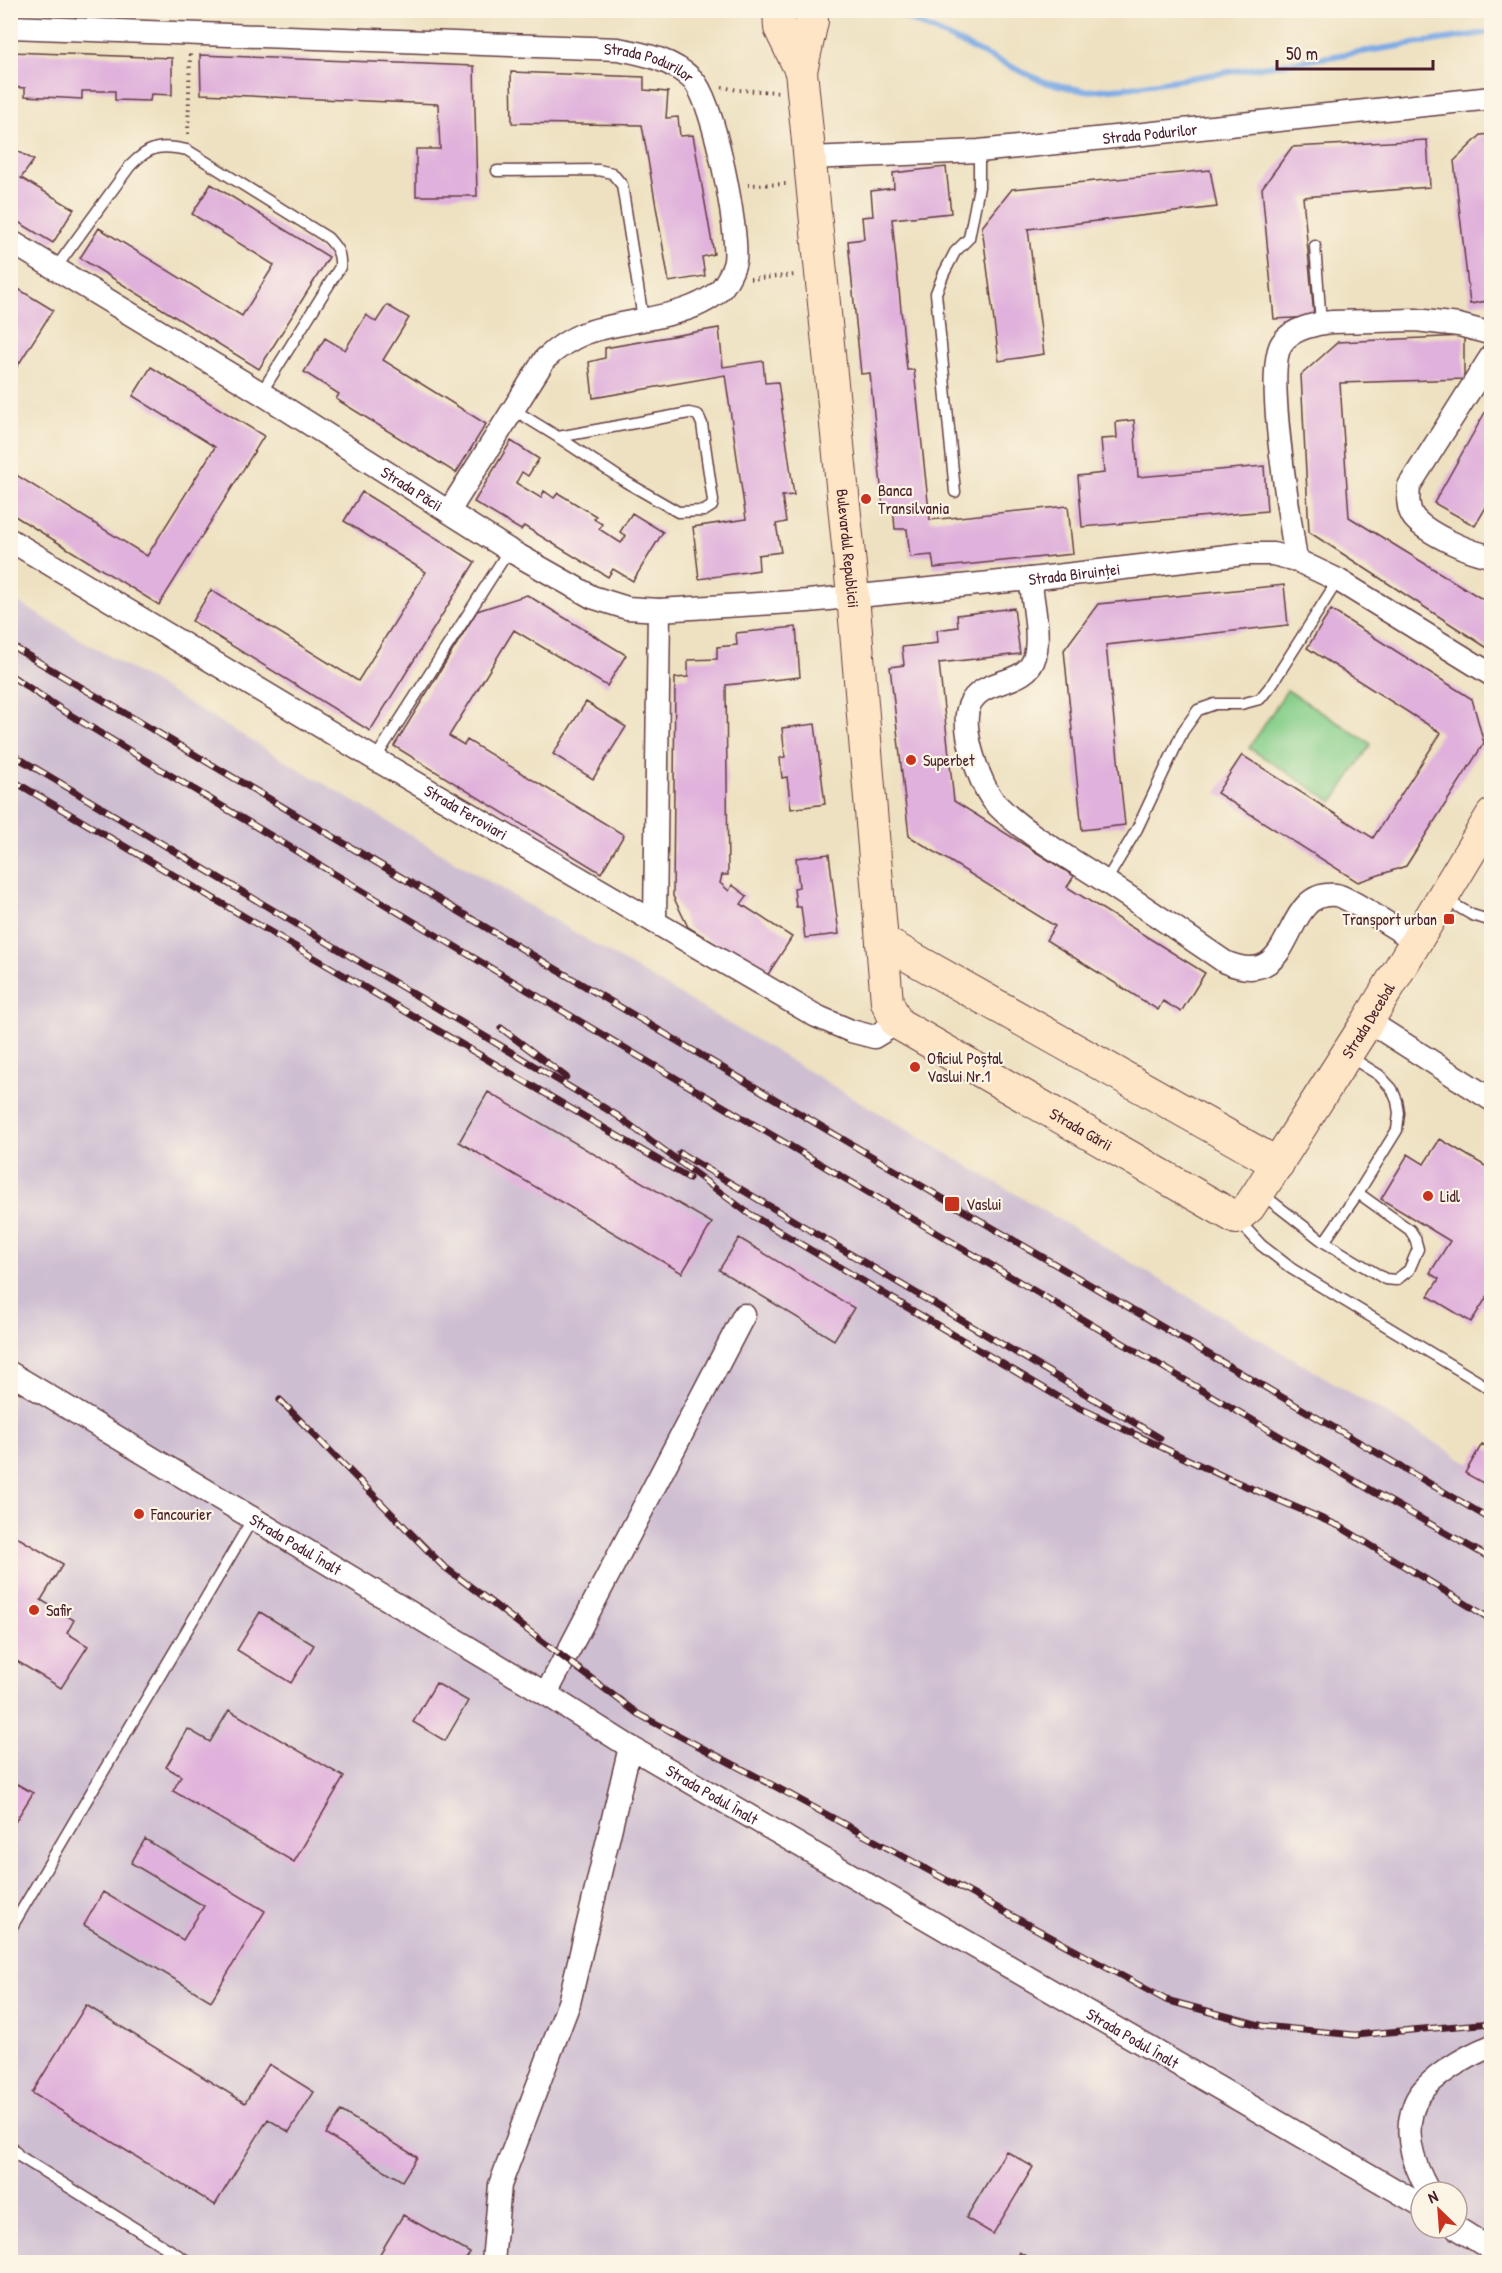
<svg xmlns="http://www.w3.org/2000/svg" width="1502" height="2273" font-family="'Patrick Hand',sans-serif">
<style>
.industrial{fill:#cebed1;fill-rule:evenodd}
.green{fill:#87cf8b;stroke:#68775b;stroke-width:1.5}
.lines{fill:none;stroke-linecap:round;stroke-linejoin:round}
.stream{stroke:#7aa9e4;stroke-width:6}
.building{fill:#e0b1dc}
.lane-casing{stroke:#633c42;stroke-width:13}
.street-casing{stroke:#633c42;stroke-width:25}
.secondary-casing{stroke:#633c42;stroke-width:34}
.path{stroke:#633c42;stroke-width:4;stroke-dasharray:1.5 4.5;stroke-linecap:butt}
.lane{stroke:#fff;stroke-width:10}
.street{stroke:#fff;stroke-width:22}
.secondary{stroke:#fee5c5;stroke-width:32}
.rail-casing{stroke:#4a1f2b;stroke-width:7}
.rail{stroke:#fcf5e5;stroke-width:4.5;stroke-dasharray:14;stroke-linecap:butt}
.poi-dot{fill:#c8321e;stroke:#fcf5e5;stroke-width:2}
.labels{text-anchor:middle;stroke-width:4.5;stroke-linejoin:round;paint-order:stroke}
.street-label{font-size:16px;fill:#4a1f2b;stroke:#fcf5e5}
.poi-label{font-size:16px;fill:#4a1f2b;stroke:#fcf5e5;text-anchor:start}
</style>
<rect width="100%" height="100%" fill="#fcf5e5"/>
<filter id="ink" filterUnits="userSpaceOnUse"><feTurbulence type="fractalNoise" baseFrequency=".0167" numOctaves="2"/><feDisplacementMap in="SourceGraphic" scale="12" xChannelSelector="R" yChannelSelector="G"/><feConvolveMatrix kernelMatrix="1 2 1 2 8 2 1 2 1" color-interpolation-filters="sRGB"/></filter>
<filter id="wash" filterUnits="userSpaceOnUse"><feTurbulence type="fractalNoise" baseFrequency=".008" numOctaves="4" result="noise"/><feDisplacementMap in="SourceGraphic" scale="24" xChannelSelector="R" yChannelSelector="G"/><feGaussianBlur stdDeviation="1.35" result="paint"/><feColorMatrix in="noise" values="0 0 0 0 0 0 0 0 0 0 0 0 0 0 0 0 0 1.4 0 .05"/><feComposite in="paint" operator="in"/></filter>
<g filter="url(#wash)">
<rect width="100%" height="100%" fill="#eee1c1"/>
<path class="industrial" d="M11,598L1491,1476V2262H11ZM1421,2192H1457V2228H1421Z"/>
<path class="green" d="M1287,690L1371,744L1333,802L1249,748Z"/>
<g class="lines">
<path class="stream" d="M882,10L896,13L1044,82L1085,91L1124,88L1492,32"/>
</g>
<g id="blocks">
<path class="building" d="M10,52L172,58V95L151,94L150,101L115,100V91H82V99L25,96V88L10,87Z
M200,55L474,66L477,196H416V149H440L438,104L201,94Z
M511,72L644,77V90L668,92L666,118L678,117L680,136L693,135L714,254L702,257L705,276L669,282L642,125L512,123Z
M1492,134V300L1470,304L1454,161L1481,135Z
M1427,140L1430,187L1303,197L1314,317L1274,319L1262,188L1292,147Z
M10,147L34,160L21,178L74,209L53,243L10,217Z
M946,167L951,213L892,219L907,370H914L930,520L1068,506L1073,554L934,568L932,555L910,557L907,529H895L893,506L883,507L870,373L861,374L848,241L864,239L862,217L873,216L871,191L894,188L893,173Z
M1210,170L1217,207L1028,229L1044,354L999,361L982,227L1012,189Z
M211,184L329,257L259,369L80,258L99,228L242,316L274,265L192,214Z
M10,284L53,310L10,378Z
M387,305L409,318L383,360L486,424L456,473L336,399L339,394L304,372L325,338L345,350L366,315L376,322Z
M719,328L723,367L763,361L765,383L778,382L794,495L782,496L786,522L776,524L781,552L758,555L759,570L699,579L693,527L746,519L725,375L593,398L589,362L605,358V348Z
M1464,336V379L1340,383L1349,517L1492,605V651L1309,532L1301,375L1338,342Z
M151,367L264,436L159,605L10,513V471L147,556L215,447L133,396Z
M1492,400V497L1475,526L1434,503Z
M1134,420L1138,477L1264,466L1267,511L1082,527L1078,476L1104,473L1101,439L1117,438L1116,422Z
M511,441L539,459L528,476L522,472L516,483L541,498L544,491L554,498L558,493L596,516L594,519L602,524L599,529L621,543L626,536L620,532L632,513L663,532L633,581L613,569L608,577L524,526L521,530L474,502Z
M362,492L475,562L370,731L192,621L211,590L358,681L426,572L344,521Z
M1284,585L1288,625L1106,645L1125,825L1082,830L1064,650L1098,604Z
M527,595L626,655L607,686L514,630L449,736L464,745L467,740L624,835L601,873L394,746L477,611Z
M1014,608L1020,654L939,663L954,801L1074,876L1067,887L1205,973L1181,1012L1163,1001L1158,1010L1046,940L1055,926L909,836L890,667L904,665L902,647L938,643L937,630L958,627L957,615Z
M1331,610L1472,699L1484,743L1406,866L1358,882L1217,793L1242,755L1373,838L1441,733L1307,648Z
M796,627L800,677L726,685L728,875H722L720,883L729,891L732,885L747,896L741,904L792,937L767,976L688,927L673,896L675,678L688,677V660L717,659V647L737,645L736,633Z
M586,702L626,727L593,779L553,754Z
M815,724L825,804L791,809L787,777L782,778L780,758L785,757L782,728Z
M829,854L839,934L805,938L801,907H796L794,888L799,887L796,858Z
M488,1092L712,1223L682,1273L459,1142Z
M1440,1139L1492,1170V1289L1471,1322L1428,1296L1439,1279L1430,1273L1450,1241L1381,1199L1408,1154L1424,1164Z
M739,1238L854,1308L834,1340L719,1270Z
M1482,1444L1492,1450V1488L1465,1473Z
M10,1533L63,1564L41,1600L74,1620L67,1633L88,1646L61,1688L10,1657Z
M260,1612L314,1645L291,1683L237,1650Z
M436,1683L468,1701L445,1741L413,1722Z
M229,1710L344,1777L294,1862L173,1791L181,1776L166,1767L188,1729L210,1742Z
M10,1780L33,1793L10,1830Z
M145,1839L265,1911L211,2001L84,1925L103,1892L183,1940L204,1906L131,1863Z
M86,2005L245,2103L269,2064L314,2092L289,2132L268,2119L215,2205L32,2093Z
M341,2111L417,2157L402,2181L326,2134Z
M1006,2151L1033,2167L993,2234L966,2218Z
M403,2215L470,2253L464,2262H375Z
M1019,2252L1036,2262H1013Z"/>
</g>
</g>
<g filter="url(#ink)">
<use href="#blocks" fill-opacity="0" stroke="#633c42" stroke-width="1.5"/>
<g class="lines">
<g class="lane-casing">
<path id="lane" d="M497,171L598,170L612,173L622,185L643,319
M1315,246L1321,323
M55,269L130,166C149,146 161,144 187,150L328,238C337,248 341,253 340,267L261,393
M514,410L558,437L689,413L698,415L702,424L713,501L712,506L704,511L678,512L626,482L558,437
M955,492L936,293L944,273L955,252L969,238L979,187V151
M375,759L509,550
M1106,881L1137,829L1183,731L1198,710L1215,704H1241L1260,699L1272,684L1338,580
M1443,898L1472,915L1492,921
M1262,1194L1324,1242L1385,1279L1396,1280L1409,1270L1418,1249L1415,1238L1410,1230L1358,1193L1397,1130L1399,1113L1397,1101L1392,1089L1379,1075L1350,1057
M1238,1220L1261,1245L1292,1269L1492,1390
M1324,1242L1358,1193
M10,1930L253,1518
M10,2145L19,2156L189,2262"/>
</g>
<g class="street-casing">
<g id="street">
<path id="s1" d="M10,27L618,49C645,54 673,60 693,80C714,101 739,232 735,261C734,267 729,277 726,282C703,320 622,318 583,334C568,340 557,348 545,359L449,511"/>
<path id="s2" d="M809,158L979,151L1492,98"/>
<path id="s3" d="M10,241L261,393L509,550L592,597L627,608L659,610L808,601L1030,579L1244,554H1273L1296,560L1338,580L1492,675"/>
<path d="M1492,355L1409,486C1408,497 1407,509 1414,518C1428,534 1472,554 1492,556"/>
<path id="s4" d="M10,540L375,759L816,1016L851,1031L874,1037L897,1023"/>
<path d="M1296,560C1291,522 1263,370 1282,343C1291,329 1317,323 1332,322L1416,320L1459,325L1492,334"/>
<path d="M1030,579C1033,601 1040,635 1035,656C1027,688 981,676 969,706C960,729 980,786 996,804C1025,834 1065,855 1100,878C1142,905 1184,934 1225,962C1300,994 1278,888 1336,895C1347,896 1402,933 1416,941"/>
<path d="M655,922L659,610"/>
<path d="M1368,1021L1492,1100"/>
<path id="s5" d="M10,1373L546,1694L630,1747L1421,2205"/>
<path d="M546,1694L744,1315"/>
<path d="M1429,2192C1414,2166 1402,2133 1415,2103C1425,2079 1468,2055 1492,2046"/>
<path d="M1457,2228L1492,2250"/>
<path d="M493,2262L500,2185L569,2003L630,1747"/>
</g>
</g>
<g class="secondary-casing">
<g id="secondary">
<path d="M779,10L780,28L801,71"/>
<path id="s6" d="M811,10L812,21L801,71L853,596L887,1002L897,1023L1236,1218L1249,1207L1259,1192L1368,1021L1492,815"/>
<path d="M882,941L1278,1164"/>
</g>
</g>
<path class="path" d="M722,87L738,90L780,92
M188,134L190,52
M748,185L789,184
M750,279L796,275"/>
<use href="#lane" class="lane"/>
<use href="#street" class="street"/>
<use href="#secondary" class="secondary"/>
<g class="rail-casing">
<path id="rail" d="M10,645L952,1204L1492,1520
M10,675L62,710L549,1003L1372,1491L1492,1559
M10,753L618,1116L748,1213L1067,1402L1233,1481
M10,779L689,1178
M501,1028L566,1077
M680,1153L1160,1438
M280,1400L442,1565L638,1714L778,1788L1166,2000L1263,2026L1355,2035L1492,2023
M1227,1478L1339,1526L1492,1620"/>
</g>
<use href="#rail" class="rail"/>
</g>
</g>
<g class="poi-dot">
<circle cx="866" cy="499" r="6"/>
<circle cx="911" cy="760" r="6"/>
<rect x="1443" y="913" width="12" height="12" rx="3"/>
<circle cx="915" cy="1067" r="6"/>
<circle cx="1428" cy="1196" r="6"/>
<rect x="944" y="1196" width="16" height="16" rx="3"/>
<circle cx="139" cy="1514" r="6"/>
<circle cx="34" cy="1610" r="6"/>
</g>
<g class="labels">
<g class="street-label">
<text dy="6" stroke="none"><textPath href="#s1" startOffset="642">Strada Podurilor</textPath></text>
<text dy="6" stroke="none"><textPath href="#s2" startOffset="342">Strada Podurilor</textPath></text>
<text dy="6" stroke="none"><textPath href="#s3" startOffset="472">Strada Păcii</textPath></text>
<text dy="6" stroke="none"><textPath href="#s6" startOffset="542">Bulevardul Republicii</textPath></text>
<text dy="6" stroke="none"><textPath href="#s3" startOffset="1168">Strada Biruinței</textPath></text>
<text dy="6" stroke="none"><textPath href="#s4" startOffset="531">Strada Feroviari</textPath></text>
<text dy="6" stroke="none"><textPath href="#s6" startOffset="1650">Strada Decebal</textPath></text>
<text dy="6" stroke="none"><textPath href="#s6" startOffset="1233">Strada Gării</textPath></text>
<text dy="6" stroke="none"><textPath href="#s5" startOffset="333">Strada Podul Înalt</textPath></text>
<text dy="6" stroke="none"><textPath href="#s5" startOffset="819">Strada Podul Înalt</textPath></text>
<text dy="6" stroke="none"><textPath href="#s5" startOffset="1305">Strada Podul Înalt</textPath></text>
</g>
<g class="poi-label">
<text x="878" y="496">Banca<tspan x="878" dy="18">Transilvania</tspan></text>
<text x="923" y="766">Superbet</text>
<text x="1437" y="925" text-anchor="end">Transport urban</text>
<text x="927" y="1064">Oficiul Poștal<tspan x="927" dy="18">Vaslui Nr.1</tspan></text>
<text x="1440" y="1202">Lidl</text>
<text x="966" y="1210">Vaslui</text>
<text x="151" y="1520">Fancourier</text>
<text x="46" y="1616">Safir</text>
</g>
</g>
<rect width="1502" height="2273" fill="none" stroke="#fcf5e5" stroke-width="36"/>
<g transform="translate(1439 2210) rotate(335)"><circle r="28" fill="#fcf5e5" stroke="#b59f9b" stroke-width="1.5"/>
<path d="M0-4.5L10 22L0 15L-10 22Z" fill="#c8321e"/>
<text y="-9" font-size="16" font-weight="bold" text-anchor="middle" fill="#4a1f2b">N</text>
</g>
<path d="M1277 60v9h156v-9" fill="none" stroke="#4a1f2b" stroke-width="3"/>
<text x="1286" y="60" font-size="18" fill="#4a1f2b" stroke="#fcf5e5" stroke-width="4.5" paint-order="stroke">50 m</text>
</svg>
